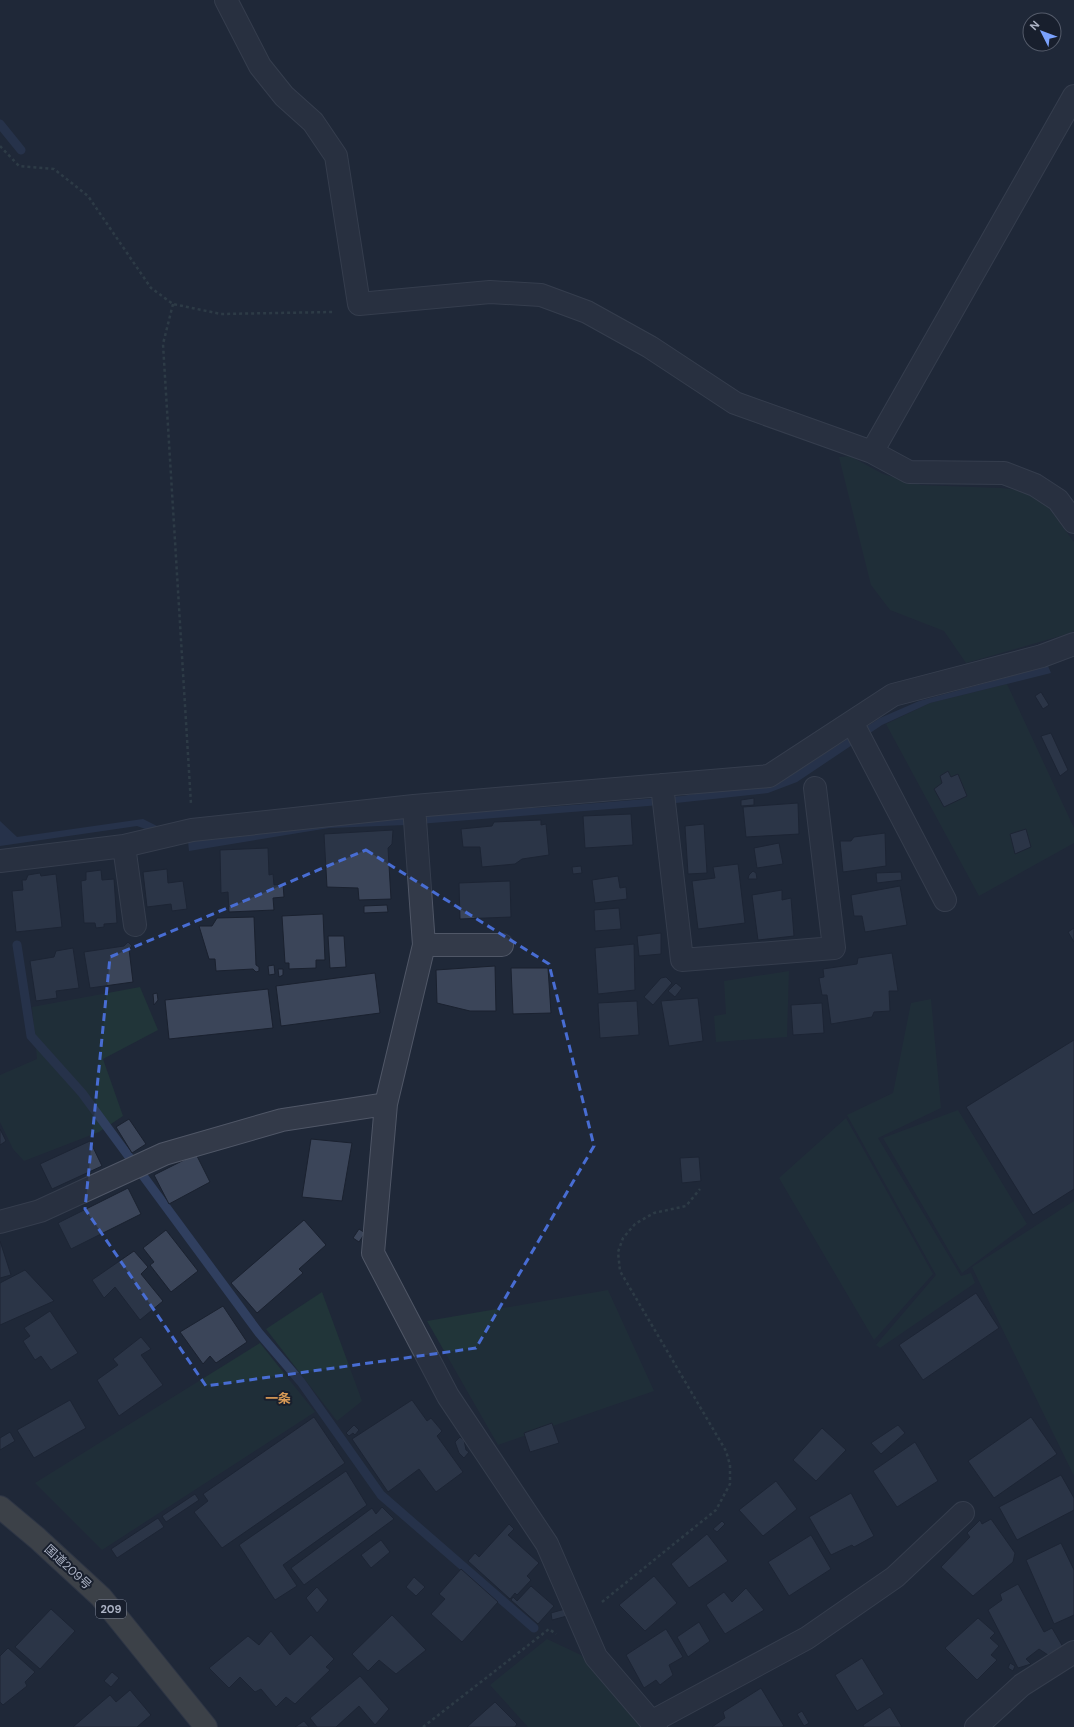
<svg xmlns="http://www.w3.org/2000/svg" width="1074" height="1727" font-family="'DM Sans','Noto Sans JP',sans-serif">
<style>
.green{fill:#213539}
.water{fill:#303f5f}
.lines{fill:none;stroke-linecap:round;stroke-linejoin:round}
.stream{stroke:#303f5f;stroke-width:9}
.building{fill:#3b4559;stroke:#1a212f}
.minor-casing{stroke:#505767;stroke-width:24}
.trunk-casing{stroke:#3d4453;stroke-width:24}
.path{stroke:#3f5257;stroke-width:2.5;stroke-dasharray:3 3;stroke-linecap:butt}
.minor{stroke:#333a49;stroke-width:22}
.trunk{stroke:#605f5c;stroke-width:22}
.marked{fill:none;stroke:#486dd3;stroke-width:3;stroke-dasharray:8 5;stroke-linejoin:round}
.labels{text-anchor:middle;stroke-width:4;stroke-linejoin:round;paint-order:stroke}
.shield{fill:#181f2d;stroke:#808798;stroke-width:1}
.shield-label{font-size:11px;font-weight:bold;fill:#adb4c6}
.street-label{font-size:12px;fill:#adb4c6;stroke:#181f2d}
.neighbourhood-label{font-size:13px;font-weight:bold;fill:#d89955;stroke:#181f2d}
</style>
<rect width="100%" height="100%" fill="#1f2838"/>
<path class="green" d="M850,456L883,474L921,485L1001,488L1029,491L1046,504L1074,542V631L1064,635L966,663L944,631L890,610L871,585L839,457Z
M1007,684L1074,828V843L979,896L886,724L930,703Z
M789,971L787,1037L716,1042L714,1016L726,1014L724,981Z
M140,987L158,1030L103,1059L123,1116L99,1132L24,1161L13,1149L0,1122V1075L37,1059L32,1007Z
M931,999L941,1108L878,1138L961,1276L971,1273L975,1283L880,1348L876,1345L936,1275L847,1115L893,1093L911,1003Z
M958,1110L1027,1224L962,1273L883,1138Z
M846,1118L933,1274L874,1340L779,1178Z
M1074,1201V1476L972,1267Z
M608,1290L654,1391L498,1445L427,1321Z
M322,1292L362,1401L337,1421L266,1329Z
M260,1343L315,1412L102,1550L35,1483Z
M547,1639L581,1655L644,1726L641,1727H528L490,1685Z"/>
<path class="water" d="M1048,666L1051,673L930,703L882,725L797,782L768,793L648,806L406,825L329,828L189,851L188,841L400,815L548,807L682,796L775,781L793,774L880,718L919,701Z
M143,819L159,827L148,830L137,826L0,846V821L17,837Z"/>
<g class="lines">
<path class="stream" d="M0,124L21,150
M17,945L31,1036L82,1093L259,1333L301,1382L381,1495L534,1628"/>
</g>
<path class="building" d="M1041,692L1049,705L1043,709L1035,696Z
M1051,733L1068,770L1060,776L1041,736Z
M948,771L951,777L958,774L967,796L944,807L934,789L942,783L940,776Z
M754,798V805L741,806V800Z
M798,803L799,834L746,837L743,807Z
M631,814L633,845L585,848L583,816Z
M541,820V825L546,824L549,855L522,859L515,864L482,867L480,847H463L461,829L492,826L494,822Z
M704,824L707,873L688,874L685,826Z
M1026,829L1031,847L1015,854L1010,834Z
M393,830L392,844L388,848L391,899L359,900L358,888L327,887L324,834Z
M885,833L886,866L843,872L840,841H851L854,837Z
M779,843L783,864L757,868L754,848Z
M268,848L269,875L273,874L274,885L283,884L284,897L273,898L274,910L229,912L228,892L221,893L220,850Z
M738,864L745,923L698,929L692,881L715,878L713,867Z
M581,866L582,873L573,874L572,867Z
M167,869L168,883L183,881L187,909L172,911L171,904L147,907L143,872Z
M101,870L102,880L114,879L117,923L104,924V927L96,928L95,923H84L81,881L86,880V872Z
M753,871L756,873L757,879H748L749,875Z
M901,872L902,880L877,883L876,873Z
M40,873L41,876L56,874L62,927L16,932L12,891L23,890L22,880H26L28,875Z
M618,876L620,888L626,887L627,899L595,903L592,880Z
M510,881L511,917L460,919L459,883Z
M900,886L907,925L865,932L862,916H854L851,895Z
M782,890V900L791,898L794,936L758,940L752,895Z
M387,905L388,912L364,913V906Z
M619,908L621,929L595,931L594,910Z
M323,914L325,960H316V968L289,969V963H285L282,916Z
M254,917L256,965L259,967V971L256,972L253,969L216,971L215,959H209L199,926H212L217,918Z
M1074,928V942L1068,932Z
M661,933V954L639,956L637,936Z
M328,936H344L346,967L330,968Z
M128,942L132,946L129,949L133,982L90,988L84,952L124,946Z
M634,944L635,990L598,994L595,948Z
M73,948L79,988L56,991L57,998L36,1001L30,961L54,957L56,951Z
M892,953L898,991H889L890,1011L874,1012L872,1017L831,1024L827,995H822L819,978L824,977L823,969L857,964L858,958Z
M274,965L275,974L269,975L268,966Z
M495,966L496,1011H470L437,1003L436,970Z
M511,968H548L551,1013L513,1014Z
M278,969H283V975L279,977Z
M375,973L380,1013L281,1026L276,986Z
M666,977L672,983L653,1005L644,997L661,978Z
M676,983L682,988L675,997L668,991Z
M268,989L273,1028L169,1039L165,1000Z
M157,993L158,1000L154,1005L153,994Z
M698,998L703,1041L669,1046L661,1001Z
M637,1001L639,1035L600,1038L598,1003Z
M822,1003L824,1033L793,1035L791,1005Z
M1074,1040V1189L1033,1215L966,1107Z
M129,1119L146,1144L132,1153L116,1127Z
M0,1129L6,1141L0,1145Z
M311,1139L352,1143L342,1201L302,1197Z
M90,1141L102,1166L52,1189L40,1164Z
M196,1154L210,1182L169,1204L154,1175Z
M699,1157L701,1181L682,1183L680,1158Z
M128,1188L141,1214L71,1249L58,1223Z
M304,1220L326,1245L299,1269L303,1273L257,1313L231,1283Z
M359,1229L365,1233L359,1242L353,1238Z
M166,1230L198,1271L171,1292L150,1265L154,1262L143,1248Z
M0,1241L11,1275L0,1278Z
M134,1251L148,1267L141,1274L163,1301L140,1320L115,1287L104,1298L92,1280Z
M25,1270L54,1301L0,1325V1283Z
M976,1293L999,1328L923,1380L899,1345Z
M223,1306L247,1342L216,1363L210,1356L203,1364L180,1332Z
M50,1311L78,1353L51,1370L41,1356L35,1360L23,1341L30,1336L24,1328Z
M141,1337L151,1349L141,1355L163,1385L119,1416L97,1380L118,1365L113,1359Z
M70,1400L86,1428L34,1458L17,1430Z
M412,1400L427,1421L431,1418L442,1431L437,1436L463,1472L436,1492L419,1469L388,1492L352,1439Z
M314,1417L345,1463L222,1548L194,1512L208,1501L203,1494Z
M1031,1417L1057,1454L994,1498L968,1461Z
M552,1423L559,1443L530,1452L524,1433Z
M354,1425L359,1430L355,1435L353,1433L349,1436L346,1433Z
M898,1425L905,1433L881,1454L871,1443Z
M822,1428L846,1450L816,1481L793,1460Z
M10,1432L15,1441L0,1450V1438Z
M460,1437L464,1440L466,1450L469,1452L464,1458L459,1453L455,1442Z
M915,1442L938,1481L897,1507L873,1471Z
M346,1471L367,1505L283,1565L297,1586L275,1600L239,1545Z
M1061,1475L1074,1498V1510L1017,1540L999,1507Z
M776,1481L797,1509L763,1536L739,1510Z
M851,1493L874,1536L854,1547L852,1545L831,1555L809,1517Z
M195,1494L199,1500L166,1522L162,1516Z
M382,1507L394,1519L304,1585L291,1568L372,1508L376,1514Z
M158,1518L164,1527L117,1558L111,1549Z
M991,1519L1015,1553L1013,1562L973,1596L941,1567L970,1537L967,1533L980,1520L982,1524Z
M722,1521L725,1524L717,1532L713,1529Z
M509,1524L514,1529L508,1535L539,1563L527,1576L531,1580L517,1595L515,1593L510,1599L468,1561L475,1553L479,1557Z
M707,1534L728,1561L689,1588L671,1564Z
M811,1535L831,1569L789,1596L768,1562Z
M381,1540L390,1552L371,1568L361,1555Z
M1061,1543L1074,1570V1615L1054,1624L1026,1560Z
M461,1569L498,1602L462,1642L431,1614L445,1599L439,1594Z
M654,1576L677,1603L645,1631L619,1605Z
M414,1577L425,1587L416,1596L406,1587Z
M1018,1584L1044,1632L1052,1628L1063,1647L1048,1655L1039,1649L1026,1659L1031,1664L1018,1668L988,1610L1002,1600L1000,1594Z
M531,1586L554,1606L538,1624L511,1600L513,1597L517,1601Z
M317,1587L328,1600L317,1613L306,1598Z
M746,1588L764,1610L725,1634L706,1605L724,1592L732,1602Z
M51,1609L75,1631L40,1669L15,1647Z
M565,1609L567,1616L552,1620L551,1613Z
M392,1615L426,1650L396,1674L379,1660L368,1671L352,1654Z
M978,1618L995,1633L990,1638L999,1646L991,1655L997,1660L977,1680L945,1648Z
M699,1622L710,1641L688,1657L677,1637Z
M666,1629L683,1657L669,1665L673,1675L660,1685L656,1680L644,1688L626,1655Z
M271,1631L290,1655L311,1635L334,1659L326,1667L330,1670L295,1704L286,1697L276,1707L261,1689L255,1692L240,1677L229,1688L209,1668L248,1636L259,1645Z
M8,1648L35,1672L25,1682L27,1686L3,1705L0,1702V1656Z
M862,1658L884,1694L857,1711L835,1675Z
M1010,1663L1015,1666L1013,1671L1008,1668Z
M112,1672L119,1678L111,1687L104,1681Z
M360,1676L389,1709L375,1725L359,1706L336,1727H317L310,1718Z
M761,1688L784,1726L782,1727H712L725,1718L723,1712Z
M130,1690L151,1715L137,1727H73L110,1695L116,1702Z
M495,1702L517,1724L515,1727H467Z
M890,1707L902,1727H864L863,1725Z
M802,1711L809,1723L804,1726L797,1714Z
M304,1721L309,1727H295Z"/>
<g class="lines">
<g class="minor-casing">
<path id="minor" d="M226,0L260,66L284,96L313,122L336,156L359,304L490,292L541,295L587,312L650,347L735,403L872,452L909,472L1004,473L1035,485L1058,500L1074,522
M872,452L1074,96
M852,722L945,900
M662,785L682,960L834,948L815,788
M414,806L424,945L386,1104L373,1253L448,1396L547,1544L596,1657L656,1727
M124,846L135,925
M0,861L124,846L192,830L414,806L769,776L893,695L1042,656L1074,644
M424,945H502
M0,1222L40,1211L164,1154L282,1120L386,1104
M651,1722L807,1638L895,1577L963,1513
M976,1727L1022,1685L1074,1652"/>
</g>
<g class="trunk-casing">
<path id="trunk" d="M0,1507L37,1538L101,1597L206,1727"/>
</g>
<path class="path" d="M0,146L19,166L54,169L88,196L151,288L173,304L221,314L333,312
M173,304L163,344L191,804
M602,1602L716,1510L730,1484V1465L726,1451L620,1271L618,1252L623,1238L635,1224L654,1213L686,1206L700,1189
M423,1727L549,1629L556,1634"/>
<use href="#minor" class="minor"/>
<use href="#trunk" class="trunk"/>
</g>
<path d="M0 0H1074V1727H0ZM366,850L549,964L594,1146L476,1348L206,1386L85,1209L110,957Z" fill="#1f2838" fill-opacity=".55" fill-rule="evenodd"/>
<path class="marked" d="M366,850L549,964L594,1146L476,1348L206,1386L85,1209L110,957Z"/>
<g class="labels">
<rect class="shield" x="96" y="1600" width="30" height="18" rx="3"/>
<g class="shield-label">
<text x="111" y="1613">209</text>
</g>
<g class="street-label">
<text transform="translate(68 1567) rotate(43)" y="4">国道209号</text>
</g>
<g class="neighbourhood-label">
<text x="278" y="1403">一条</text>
</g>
</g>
<g transform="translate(1042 32) rotate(312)"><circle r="19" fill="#181f2d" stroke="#545b6a"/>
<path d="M0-3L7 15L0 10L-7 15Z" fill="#7ba2fd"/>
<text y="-6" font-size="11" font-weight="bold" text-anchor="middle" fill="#adb4c6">N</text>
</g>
</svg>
